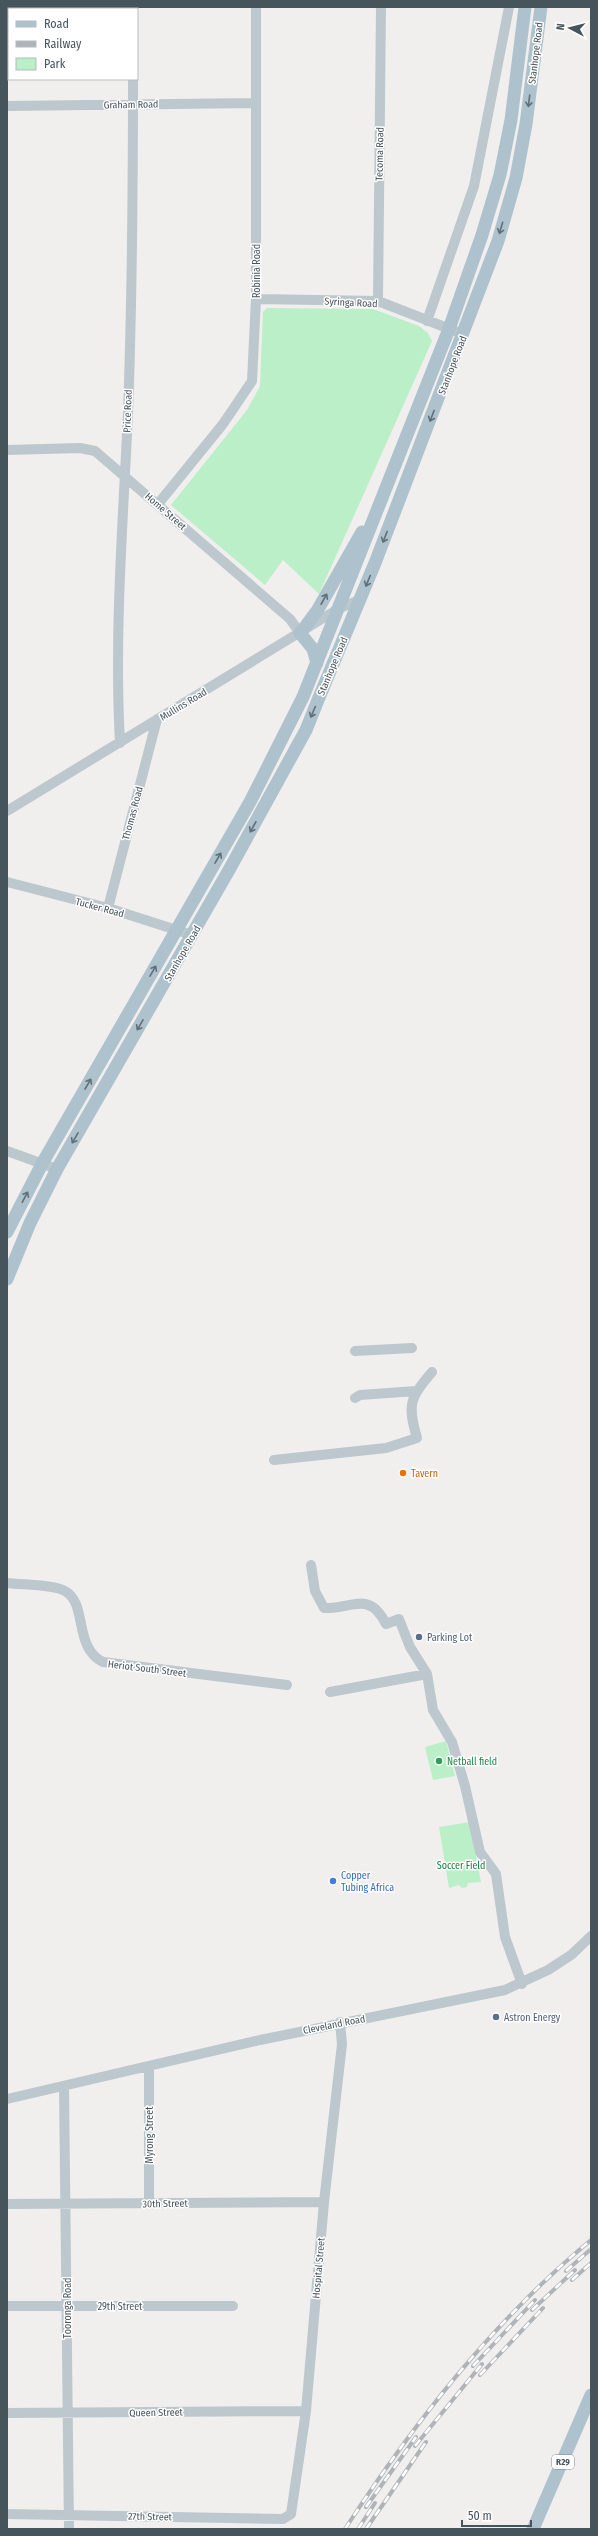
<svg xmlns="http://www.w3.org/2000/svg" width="598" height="2536" font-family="'Fira Sans Condensed',sans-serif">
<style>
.green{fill:#bbefc8}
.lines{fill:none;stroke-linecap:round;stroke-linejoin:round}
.minor{stroke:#bcc8cd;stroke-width:10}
.major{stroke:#adc2cd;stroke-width:13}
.rail-casing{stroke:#b0b4b8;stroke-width:4}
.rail{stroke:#fff;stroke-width:2.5;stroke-dasharray:8;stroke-linecap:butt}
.oneway{stroke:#607078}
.food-dot{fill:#e8710a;stroke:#fff;stroke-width:1.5}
.service-dot{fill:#5c6f8a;stroke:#fff;stroke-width:1.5}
.leisure-dot{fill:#2e9e5b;stroke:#fff;stroke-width:1.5}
.shop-dot{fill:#3f7fe0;stroke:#fff;stroke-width:1.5}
.labels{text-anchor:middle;stroke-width:3;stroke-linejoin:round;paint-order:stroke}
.shield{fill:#fff;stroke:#7e878d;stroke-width:1}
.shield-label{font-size:9px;font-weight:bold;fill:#46545c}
.street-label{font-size:10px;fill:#46545c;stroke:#fff}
.food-label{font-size:10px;fill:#c56008;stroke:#fff;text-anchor:start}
.service-label{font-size:10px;fill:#4e5e75;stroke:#fff;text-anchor:start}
.leisure-label{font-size:10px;fill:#27864d;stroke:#fff;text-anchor:start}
.park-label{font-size:10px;fill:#157e3b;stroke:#fff}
.shop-label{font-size:10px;fill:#366cbe;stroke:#fff;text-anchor:start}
</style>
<rect width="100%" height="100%" fill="#f1eeee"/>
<path class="green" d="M267,308L373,309L419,326L428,333L432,341L319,594L283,560L265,585L171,505L247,410L260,386L263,312Z
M446,1741L455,1776L433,1780L425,1747Z
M470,1822L481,1882L468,1883L467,1887L462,1888L459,1885L449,1888L439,1827Z"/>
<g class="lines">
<path class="minor" d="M132,7V9
M7,106L255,103
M256,299L378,301L455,331
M378,301L381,7
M427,321L474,186L509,7
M7,450L80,448L95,451L290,619L300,633
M158,504L223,424L252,381L256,299V7
M120,743C114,633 123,523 128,413C132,302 133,190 133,79
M7,811L338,609L361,599
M7,882L108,908L192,935
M108,908L157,719
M7,1151L57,1169
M355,1351L412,1348
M355,1398L360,1395L416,1391
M274,1460L386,1448L417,1438C407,1404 410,1398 432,1372
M311,1565L315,1591L324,1608C352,1609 369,1590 386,1624L399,1619L410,1647L427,1674L433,1710L452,1742L465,1786L480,1852L496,1874L505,1937L522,1984
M7,1583C22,1585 53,1584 65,1591C88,1604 73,1647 103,1662L287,1685
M330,1692L427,1674
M64,2086L69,2529
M7,2099L260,2040L505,1990L548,1970L571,1955L591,1936
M149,2203V2066
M7,2204L324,2202
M7,2306H233
M7,2413L306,2411
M7,2514L283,2519L291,2514L306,2411L324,2202L342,2044L340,2022"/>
<path class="major" d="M302,631L317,611L362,532
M300,633L313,649L317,663
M7,1232L43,1162L250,802L303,697L449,329L482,235L500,175L511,120L525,7
M7,1279L30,1223L57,1169L229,870L306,730L318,700L375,563L498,241L516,178L526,124L541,7
M533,2529L591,2395"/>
<g class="rail-casing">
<path id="rail" d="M566,2271L591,2249
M572,2280L591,2263
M532,2310L575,2270
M473,2366L535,2300
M480,2375L543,2308
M415,2446L482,2364
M366,2507L416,2437
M345,2529C414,2423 493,2321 591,2240
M358,2529L375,2503
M366,2529L426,2442"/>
</g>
<use href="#rail" class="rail"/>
</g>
<defs><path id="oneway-shaft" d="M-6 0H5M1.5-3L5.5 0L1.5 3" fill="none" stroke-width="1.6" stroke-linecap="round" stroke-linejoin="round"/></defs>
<g class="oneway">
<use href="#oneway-shaft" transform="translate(529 101) rotate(97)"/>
<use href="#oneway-shaft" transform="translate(501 228) rotate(106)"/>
<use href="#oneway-shaft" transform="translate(432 416) rotate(111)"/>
<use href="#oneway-shaft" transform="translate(385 537) rotate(111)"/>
<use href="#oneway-shaft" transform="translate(368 581) rotate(112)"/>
<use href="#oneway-shaft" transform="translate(324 599) rotate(-61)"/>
<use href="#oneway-shaft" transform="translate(313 712) rotate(113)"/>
<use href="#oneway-shaft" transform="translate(253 827) rotate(119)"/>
<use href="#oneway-shaft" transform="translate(218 858) rotate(-60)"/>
<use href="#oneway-shaft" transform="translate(153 971) rotate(-60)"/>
<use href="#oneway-shaft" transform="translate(140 1025) rotate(120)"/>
<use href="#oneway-shaft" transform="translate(88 1084) rotate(-60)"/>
<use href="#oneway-shaft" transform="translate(75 1138) rotate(120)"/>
<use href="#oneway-shaft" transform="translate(25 1197) rotate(-62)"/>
</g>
<circle class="food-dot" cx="403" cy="1473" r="4"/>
<g class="service-dot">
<circle cx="419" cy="1637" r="4"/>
<circle cx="496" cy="2017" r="4"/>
</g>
<circle class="leisure-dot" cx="439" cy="1761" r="4"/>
<circle class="shop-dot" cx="333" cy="1881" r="4"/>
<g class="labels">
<rect class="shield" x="552" y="2455" width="22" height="14" rx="3"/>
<g class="shield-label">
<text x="563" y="2465">R29</text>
</g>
<g class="street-label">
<text transform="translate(535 53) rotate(-83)" y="4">Stanhope Road</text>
<text transform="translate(131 104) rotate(-1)" y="4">Graham Road</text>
<text transform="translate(379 154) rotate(-89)" y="4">Tecoma Road</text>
<text transform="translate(256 271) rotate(-90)" y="4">Robinia Road</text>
<text transform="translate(351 302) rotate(3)" y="4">Syringa Road</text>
<text transform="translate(452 365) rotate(-69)" y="4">Stanhope Road</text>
<text transform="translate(127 411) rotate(-88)" y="4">Price Road</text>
<text transform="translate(166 511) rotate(41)" y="4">Home Street</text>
<text transform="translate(332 666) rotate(-67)" y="4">Stanhope Road</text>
<text transform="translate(183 704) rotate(-31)" y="4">Mullins Road</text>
<text transform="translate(132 813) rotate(-75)" y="4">Thomas Road</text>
<text transform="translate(100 907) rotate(15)" y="4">Tucker Road</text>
<text transform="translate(182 953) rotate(-60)" y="4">Stanhope Road</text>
<text transform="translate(147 1668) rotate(7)" y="4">Heriot South Street</text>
<text transform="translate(334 2024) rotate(-11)" y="4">Cleveland Road</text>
<text transform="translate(149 2135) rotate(-90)" y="4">Myrong Street</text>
<text transform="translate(165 2203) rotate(-1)" y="4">30th Street</text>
<text transform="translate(318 2268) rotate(-85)" y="4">Hospital Street</text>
<text x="120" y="2310">29th Street</text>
<text transform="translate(67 2308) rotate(-90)" y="4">Tooronga Road</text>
<text transform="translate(156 2412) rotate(-1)" y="4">Queen Street</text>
<text transform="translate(150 2516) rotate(1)" y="4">27th Street</text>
</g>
<g class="food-label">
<text x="411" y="1477">Tavern</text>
</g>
<g class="service-label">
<text x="427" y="1641">Parking Lot</text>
<text x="504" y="2021">Astron Energy</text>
</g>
<g class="leisure-label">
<text x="447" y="1765">Netball field</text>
</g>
<g class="park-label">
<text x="461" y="1869">Soccer Field</text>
</g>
<g class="shop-label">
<text x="341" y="1879">Copper<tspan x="341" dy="12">Tubing Africa</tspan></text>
</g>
</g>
<rect width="598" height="2536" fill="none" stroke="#46545c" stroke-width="16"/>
<rect x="8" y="8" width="130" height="72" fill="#ffffff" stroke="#b5bbbe"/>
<rect x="16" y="21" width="20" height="6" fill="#adc2cd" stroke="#b5bbbe"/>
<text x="44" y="28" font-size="12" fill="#46545c">Road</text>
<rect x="16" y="41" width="20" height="6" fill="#b0b4b8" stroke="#b5bbbe"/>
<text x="44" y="48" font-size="12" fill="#46545c">Railway</text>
<rect x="16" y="58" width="20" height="12" fill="#bbefc8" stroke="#b5bbbe"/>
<text x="44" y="68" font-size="12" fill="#46545c">Park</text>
<g transform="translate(570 28) rotate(277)" stroke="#ffffff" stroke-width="3" paint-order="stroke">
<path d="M0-3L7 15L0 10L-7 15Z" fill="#46545c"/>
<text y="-6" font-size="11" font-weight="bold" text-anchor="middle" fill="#46545c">N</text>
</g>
<path d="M462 2520v6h69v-6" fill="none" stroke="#46545c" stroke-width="2"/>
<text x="468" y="2520" font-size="12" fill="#46545c" stroke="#ffffff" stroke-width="3" paint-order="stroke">50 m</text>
</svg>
